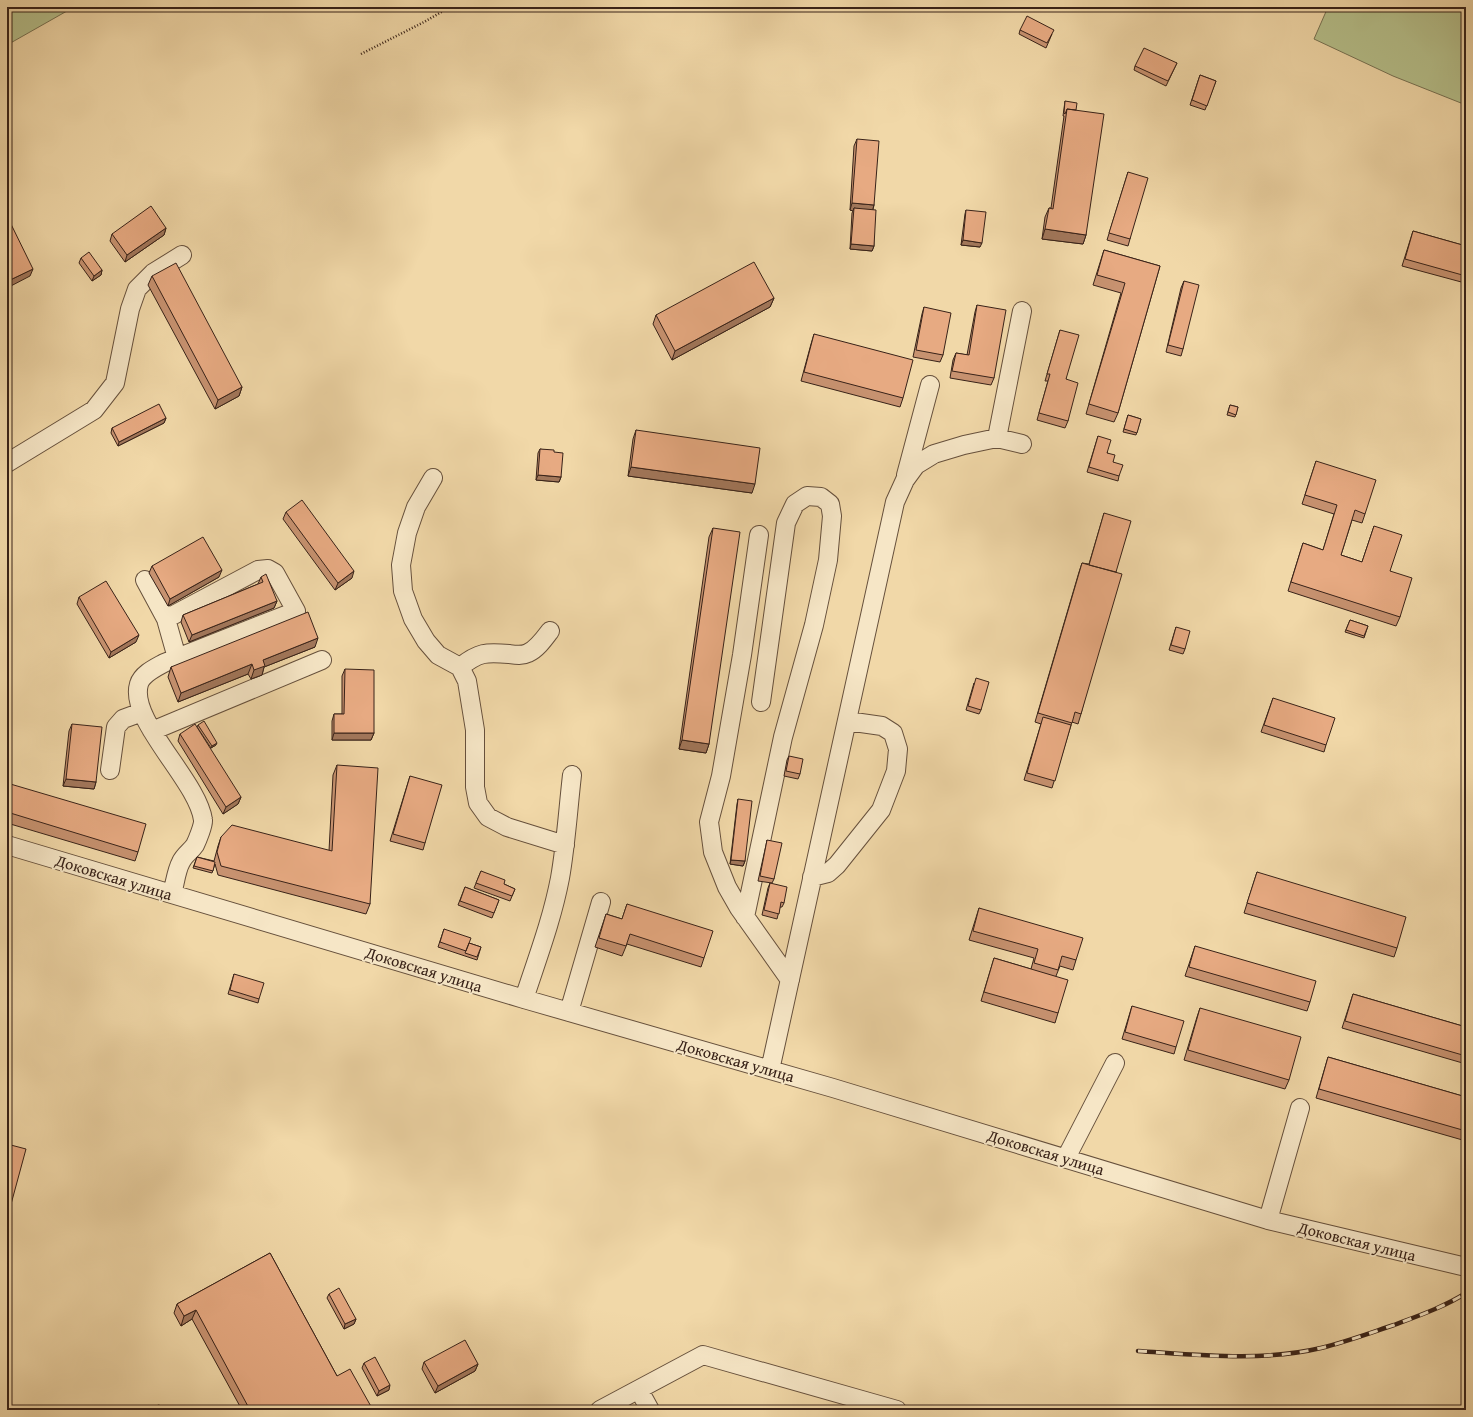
<svg xmlns="http://www.w3.org/2000/svg" width="1473" height="1417" font-family="'Gentium Book Plus',serif">
<style>
.green{fill:#b6c08b;stroke:#777152}
.lines{fill:none;stroke-linecap:round;stroke-linejoin:round}
.minor-casing{stroke:#66503c;stroke-width:20}
.path{stroke:#382218;stroke-width:2.5;stroke-dasharray:1 2;stroke-linecap:butt}
.minor{stroke:#f6e6c6;stroke-width:18}
.rail-casing{stroke:#382218;stroke-width:4.5}
.rail{stroke:#f6e6c6;stroke-width:3;stroke-dasharray:9;stroke-linecap:butt}
.wall{fill:#c79270;stroke:#382218}
.shaded-wall{fill:#a2775b;stroke:#382218}
.building{fill:#e7aa82;stroke:#382218}
.labels{text-anchor:middle;stroke-width:3.5;stroke-linejoin:round;paint-order:stroke}
.street-label{font-size:16px;fill:#382218;stroke:#f6e6c6}
</style>
<rect width="100%" height="100%" fill="#f1d8a8"/>
<filter id="stains"><feTurbulence type="fractalNoise" baseFrequency=".005" numOctaves="4"/><feColorMatrix values="0 0 0 0 .2 0 0 0 0 .09 0 0 0 0 .02 0 0 0 .5 -.17"/></filter>
<radialGradient id="worn" r=".72"><stop offset=".6" stop-color="#630" stop-opacity="0"/><stop offset="1" stop-color="#630" stop-opacity=".3"/></radialGradient>
<path class="green" d="M7,7H74L7,45Z
M1328,7H1466V105L1393,76L1314,39Z"/>
<g class="lines">
<g class="minor-casing">
<path id="minor" d="M997,438L1022,311
M7,463L94,410L115,383L130,309L137,289L153,273L182,255
M906,475L930,385
M433,478L416,507L407,533L401,565L403,591L413,619L426,641L438,655L460,667L467,681L475,730V787L478,803L488,817L507,827L565,845
M759,535L742,655L721,776L709,822L713,852L727,887L739,908L790,980
M145,580L166,619L177,658
M166,619L258,570L268,569L275,573L296,611L164,663C155,668 142,674 139,684C128,720 198,781 203,820C204,824 197,841 195,845C191,851 184,855 181,862C176,871 175,884 172,894
M460,667C479,652 486,652 509,654C516,655 522,656 528,653C537,649 544,639 550,631
M152,731L322,660
M110,770L116,727L123,719L142,712
M7,845L524,999L833,1088L1268,1220L1466,1267
M812,877L828,873L837,865L881,810L896,771L898,749L893,733L882,726L847,721
M745,917L783,737L814,625L828,560L832,516L830,504L821,497L807,496L795,504L786,523L761,702
M524,999C537,959 552,920 560,878C566,844 568,810 572,775
M569,1012L601,902
M770,1070L895,502L905,480L916,465L934,454L964,445L997,438L1022,444
M1066,1158L1115,1063
M1268,1220L1300,1108
M639,1390L650,1410
M600,1410L703,1355L897,1410"/>
</g>
<path class="path" d="M361,54L424,22L450,7"/>
<use href="#minor" class="minor"/>
<g class="rail-casing">
<path id="rail" d="M1138,1351C1199,1355 1261,1362 1321,1348C1346,1342 1370,1333 1394,1325C1418,1316 1444,1307 1466,1293"/>
</g>
<use href="#rail" class="rail"/>
</g>
<path class="wall" d="M1020,30L1052,34L1046,48L1019,34Z
M1177,63L1166,86L1134,70L1135,66Z
M1200,75L1216,81L1205,110L1190,105Z
M1065,101L1076,110L1086,235L1083,244L1042,239L1045,217L1049,208H1051L1064,116H1063Z
M857,139L874,205L873,209L874,246L872,251L850,249L852,213L853,211L850,210L854,146Z
M1128,172L1130,239L1128,246L1107,240Z
M966,210L980,247L961,245L965,214Z
M166,228L164,235L125,262L110,241L112,234Z
M1413,231L1466,246V280L1465,283L1402,266Z
M1104,250L1160,266L1118,413L1114,422L1086,414L1121,293L1093,285Z
M81,258L102,270L101,275L92,281L79,263Z
M152,276L242,387L239,396L215,409L148,285Z
M1184,281L1183,349L1181,356L1166,352L1181,288Z
M774,298L770,307L672,360L653,324L656,315Z
M977,305L994,378L991,385L950,378L953,360L956,353L967,355L975,312Z
M924,307L943,355L940,362L913,357L922,314Z
M1060,330L1066,379L1068,421L1065,428L1037,420L1048,381H1045Z
M814,334L903,398L900,407L801,381L811,344Z
M1230,405L1238,407L1235,417L1227,415Z
M1128,415L1141,419L1136,435L1123,432Z
M166,418L164,423L118,446L111,433L112,428Z
M636,430L752,493L628,476L633,439Z
M1098,436L1113,462L1119,476L1118,481L1087,472Z
M540,449L554,452L561,477L559,482L536,480L538,453Z
M1316,461L1365,514L1362,523L1352,520L1341,555L1362,562L1374,526L1390,571L1400,617L1396,626L1288,591L1303,543L1323,550L1334,514L1302,504Z
M286,512L352,578L335,590L283,519Z
M1104,513L1116,572L1081,714L1078,724L1072,722L1052,788L1024,780L1041,724L1035,722L1079,572L1082,563L1089,564Z
M713,528L709,744L706,753L679,749L709,537Z
M152,566L219,577L168,606L149,573Z
M261,577L277,601L274,608L189,642L181,622L183,615L258,584Z
M79,597L136,642L109,658L77,604Z
M1350,620L1368,626L1364,638L1345,632Z
M1176,627L1185,649L1183,654L1169,650Z
M315,647L264,667L262,675L251,679L248,674L178,702L168,677L171,667Z
M345,669L374,733L371,740H332V721L334,714H342V676Z
M974,683L981,710L979,714L966,710Z
M1273,698L1326,745L1324,752L1261,732Z
M72,724L96,782L94,789L63,786L69,731Z
M198,725L216,745L211,748L197,727Z
M180,734L241,797L238,804L223,814L178,741Z
M789,756L800,774L798,779L784,776L787,760Z
M337,765L370,904L366,914L218,875L215,864L212,873L193,868L197,857L214,861L218,846L221,837L329,851L333,775Z
M410,776L425,843L423,850L390,841Z
M7,783L138,852L135,861L7,823Z
M738,799L745,861L743,866L730,864L737,804Z
M767,840L774,879L772,883L758,881L766,845Z
M481,871L504,884L515,889L510,901L474,888Z
M1257,872L1397,948L1394,957L1244,913Z
M770,883L784,903L782,907H780L777,919L762,915L768,888Z
M465,887L499,900L492,918L458,905Z
M627,904L704,958L701,967L627,944L622,956L595,947L606,914L622,919Z
M979,908L1076,960L1073,970L1060,966L1056,976L1058,1013L1055,1023L981,1001L991,968L994,958L1031,969L1034,958L969,940Z
M444,929L469,943L481,947L477,960L438,947Z
M1195,946L1310,1002L1307,1011L1185,976Z
M234,974L259,999L258,1003L228,994Z
M1353,994L1466,1027V1064L1342,1028Z
M1132,1006L1176,1047L1174,1054L1122,1039Z
M1200,1008L1289,1080L1285,1089L1184,1060L1197,1017Z
M1328,1057L1466,1097V1141L1316,1098Z
M270,1253L337,1376L373,1410H242L192,1319L181,1326L174,1313L177,1304Z
M329,1294L356,1319L354,1324L344,1329L327,1298Z
M424,1362L478,1364L475,1371L435,1393L422,1369Z
M364,1363L389,1390L377,1396L362,1368Z"/>
<path class="shaded-wall" d="M852,203L874,205L872,212L854,208L853,211L850,210Z
M166,228L164,235L125,262L127,255Z
M1045,229L1086,235L1083,244L1042,239Z
M963,240L982,243L980,247L961,245Z
M851,244L874,246L872,251L850,249Z
M33,269L30,276L7,288V284L8,281Z
M102,270L101,275L92,281L94,276Z
M774,298L770,307L672,360L675,351Z
M242,387L239,396L215,409L218,400Z
M166,418L164,423L118,446L119,442Z
M631,467L755,484L752,493L628,476Z
M538,475L561,477L559,482L536,480Z
M222,570L219,577L168,606L170,599Z
M354,571L352,578L335,590L338,583Z
M277,601L274,608L189,642L192,635Z
M139,635L136,642L109,658L111,652Z
M318,638L315,647L264,667L262,675L251,679L254,670L263,660Z
M252,664L248,674L178,702L181,693Z
M334,733H374L371,740H332Z
M682,740L709,744L706,753L679,749Z
M217,743L216,745L211,748L212,746Z
M66,779L96,782L94,789L63,786Z
M241,797L238,804L223,814L226,807Z
M731,860L745,861L743,866L730,864Z
M196,1310L192,1319L181,1326L184,1316Z
M356,1319L354,1324L344,1329L345,1324Z
M478,1364L475,1371L435,1393L438,1386Z
M390,1385L389,1390L377,1396L379,1391Z"/>
<path class="building" d="M1027,16L1054,30L1047,43L1020,30Z
M1144,48L1177,63L1168,81L1135,66Z
M1200,75L1216,81L1207,106L1192,100Z
M1065,101L1077,103L1076,110L1067,109L1065,114L1064,113Z
M1067,109L1104,114L1086,235L1045,229L1049,208L1053,209Z
M857,139L879,141L874,205L852,203Z
M1128,172L1148,178L1130,239L1109,233Z
M151,206L166,228L127,255L112,234Z
M854,208L876,210L874,246L851,244Z
M966,210L986,212L982,243L963,240Z
M7,216L33,269L8,281L7,280Z
M1413,231L1466,246V276L1405,259Z
M1104,250L1160,266L1118,413L1089,404L1125,283L1097,275Z
M89,252L102,270L94,276L81,258Z
M754,262L774,298L675,351L656,315Z
M176,263L242,387L218,400L152,276Z
M1184,281L1199,285L1183,349L1168,345Z
M977,305L1006,310L994,378L952,371L956,353L969,355Z
M924,307L951,313L943,355L916,350Z
M1060,330L1079,335L1066,379L1078,383L1068,421L1039,413L1050,374H1047Z
M814,334L913,360L903,398L804,372Z
M159,404L166,418L119,442L112,428Z
M1230,405L1238,407L1236,415L1228,412Z
M1128,415L1141,419L1137,433L1124,429Z
M636,430L760,448L755,484L631,467Z
M1098,436L1111,440L1107,453L1115,455L1113,462L1123,465L1119,476L1089,467Z
M540,449L554,450V452L563,453L561,477L538,475Z
M1316,461L1376,480L1365,514L1355,510L1341,555L1362,562L1374,526L1402,535L1390,571L1412,578L1400,617L1291,582L1303,543L1323,550L1337,505L1305,495Z
M302,500L354,571L338,583L286,512Z
M1104,513L1131,521L1116,572L1089,565Z
M713,528L740,532L709,744L682,740Z
M203,537L222,570L170,599L152,566Z
M1082,563L1122,574L1081,714L1075,712L1072,723L1038,713Z
M266,574L277,601L192,635L183,615L263,582L261,577Z
M106,581L139,635L111,652L79,597Z
M308,612L318,638L263,660L265,666L254,670L252,664L181,693L171,667Z
M1350,620L1368,626L1364,636L1346,630Z
M1176,627L1190,631L1185,649L1171,645Z
M345,669L374,670V733H334V714H344Z
M976,678L989,682L981,710L968,706Z
M1273,698L1335,718L1326,745L1264,725Z
M1043,717L1071,725L1055,781L1027,773Z
M204,721L217,743L212,746L198,725Z
M72,724L102,727L96,782L66,779Z
M195,724L241,797L226,807L180,734Z
M789,756L803,759L800,774L786,771Z
M337,765L378,768L370,904L221,866L217,852L221,837L232,825L332,851Z
M410,776L442,785L425,843L393,834Z
M7,783L146,824L138,852L7,812Z
M738,799L752,801L745,861L731,860Z
M767,840L782,843L774,879L760,876Z
M197,857L215,862L213,871L194,866Z
M481,871L505,880L504,884L515,889L512,896L476,883Z
M1257,872L1406,917L1397,948L1247,903Z
M770,883L787,887L784,903L781,902L779,914L764,910Z
M465,887L499,900L494,913L460,901Z
M627,904L713,931L704,958L630,934L626,946L599,938L606,914L622,919Z
M979,908L1083,938L1076,960L1062,956L1058,970L1034,963L1038,949L973,931Z
M444,929L471,938L466,951L440,942Z
M469,943L481,947L477,957L465,953Z
M1195,946L1316,981L1310,1002L1189,967Z
M994,958L1068,980L1058,1013L984,992Z
M234,974L264,983L259,999L230,990Z
M1353,994L1466,1027V1056L1345,1021Z
M1132,1006L1184,1021L1176,1047L1125,1032Z
M1200,1008L1301,1037L1289,1080L1188,1050Z
M1328,1057L1466,1097V1131L1319,1089Z
M7,1144L26,1149L7,1219Z
M270,1253L337,1376L350,1369L373,1410H250L196,1310L184,1316L177,1304Z
M339,1288L356,1319L345,1324L329,1294Z
M465,1340L478,1364L438,1386L424,1362Z
M375,1357L390,1385L379,1391L364,1363Z
M158,1405L168,1407L170,1410H152Z"/>
<g class="labels">
<g class="street-label">
<text transform="translate(114 877) rotate(17)" y="6">Доковская улица</text>
<text transform="translate(424 969) rotate(17)" y="6">Доковская улица</text>
<text transform="translate(736 1060) rotate(16)" y="6">Доковская улица</text>
<text transform="translate(1046 1152) rotate(17)" y="6">Доковская улица</text>
<text transform="translate(1357 1241) rotate(14)" y="6">Доковская улица</text>
</g>
</g>
<rect width="1473" height="1417" fill="none" stroke="#f1d8a8" stroke-width="24"/>
<rect x="8" y="8" width="1457" height="1401" fill="none" stroke="#382218" stroke-width="2"/>
<rect x="12" y="12" width="1449" height="1393" fill="none" stroke="#382218"/>
<rect width="100%" height="100%" filter="url(#stains)"/>
<rect width="100%" height="100%" fill="url(#worn)"/>
</svg>
